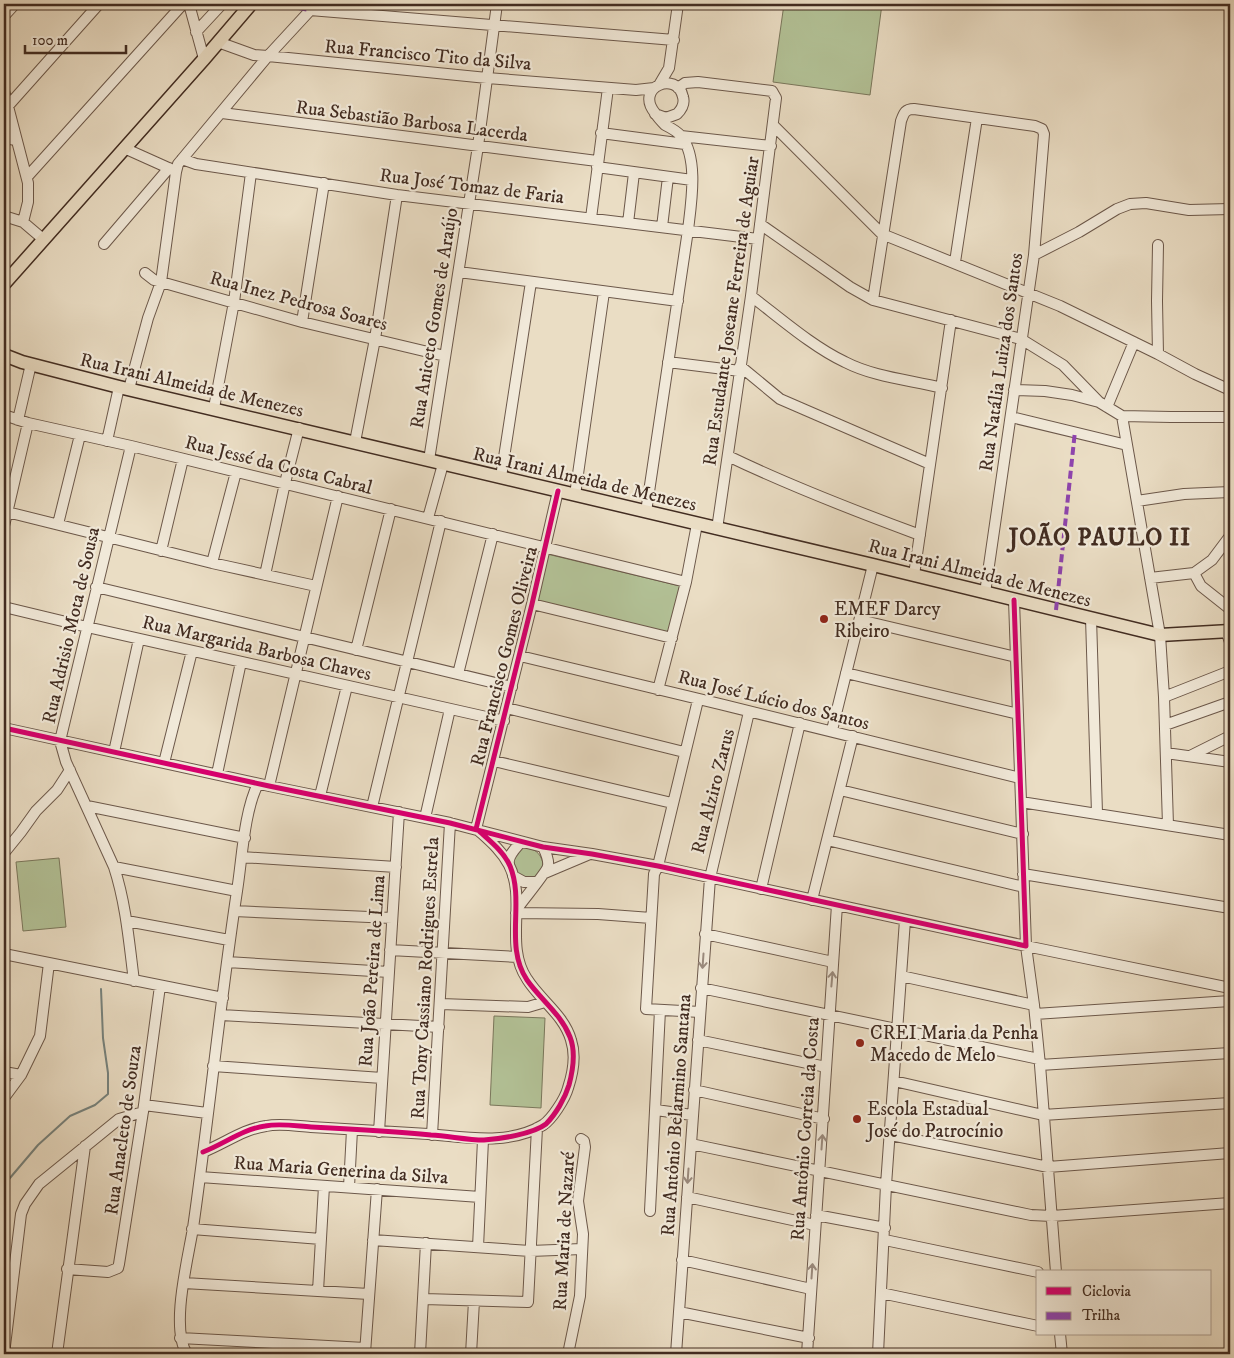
<svg xmlns="http://www.w3.org/2000/svg" width="1234" height="1358" font-family="'IM FELL DW Pica',serif">
<style>
.green{fill:#b3c297;stroke:#7a775c}
.lines{fill:none;stroke-linecap:round;stroke-linejoin:round}
.stream{stroke:#76827d;stroke-width:2}
.minor-casing{stroke:#6c584a;stroke-width:12}
.major-casing{stroke:#422c21;stroke-width:15}
.minor{stroke:#f1e9d9;stroke-width:10}
.major{stroke:#eaddc4;stroke-width:12}
.quiet{stroke:#8e44ad;stroke-width:4;stroke-dasharray:8 4;stroke-linecap:butt}
.cycleway-casing{stroke:#f1e9d9;stroke-width:8}
.cycleway{stroke:#d6006c;stroke-width:5}
.oneway{stroke:#9a8a7d}
.poi-dot{fill:#8f2418;stroke:#f1e9d9;stroke-width:2}
.labels{text-anchor:middle;stroke-width:4.5;stroke-linejoin:round;paint-order:stroke}
.street-label{font-size:19px;fill:#422c21;stroke:#f1e9d9}
.poi-label{font-size:19px;fill:#422c21;stroke:#f1e9d9;text-anchor:start}
.district-label{font-size:24px;font-weight:bold;letter-spacing:1px;fill:#422c21;stroke:#f1e9d9}
</style>
<rect width="100%" height="100%" fill="#eaddc4"/>
<filter id="stains"><feTurbulence type="fractalNoise" baseFrequency=".004" numOctaves="4"/><feColorMatrix values="0 0 0 0 .2 0 0 0 0 .09 0 0 0 0 .02 0 0 0 .5 -.17"/></filter>
<radialGradient id="worn" r=".72"><stop offset=".6" stop-color="#630" stop-opacity="0"/><stop offset="1" stop-color="#630" stop-opacity=".3"/></radialGradient>
<path class="green" d="M784,4H882L870,95L773,82Z
M547,554L680,586L669,633L536,601Z
M523,848C534,848 540,852 543,863L541,873L532,880L516,877L512,858L519,850Z
M59,858L66,927L23,931L16,862Z
M494,1016L545,1018L541,1108L490,1105Z"/>
<g class="lines">
<path class="stream" d="M4,1185L38,1145L70,1116L95,1105L108,1094V1073L103,1038L101,989"/>
<g class="minor-casing">
<path id="minor" d="M189,4L204,59
M310,10L674,40
M4,16L15,4
M196,32L222,4
M218,42L254,55L268,56L487,78L636,90L654,88
M659,85L669,68L678,4
M678,88L685,83L698,82L772,91L776,98L751,296L717,529
M4,91L28,183V202L23,222
M8,106L99,4
M222,113L597,161
M774,126L882,234L1060,306L1158,354L1195,374L1230,390
M601,133L685,144
M681,136L771,146
M4,138L16,140
M124,148L173,170
M182,159L196,164L397,195L758,239
M597,167L692,180
M27,177L183,4
M4,216L23,222L43,239
M591,218L608,88
M628,223L634,173
M760,224L850,287L873,300L1021,339L1063,365L1099,402
M662,227L668,177
M104,244L169,168
M1158,245L1157,301L1158,354
M1034,255L1079,232L1117,209L1130,204L1146,203L1189,210L1230,209
M955,262L977,118
M459,272L678,301
M145,273L154,280L302,322L445,356
M751,296C780,318 813,347 845,362C874,377 910,380 942,388
M873,300L901,121C904,113 905,109 914,109L1035,126L1042,129L1044,134L1034,255L985,593
M302,322L324,183
M668,362L740,371
M740,366L780,399L930,464
M129,389L148,318L161,282L176,172L178,164L268,56L316,4
M1014,390L1045,391L1072,395L1099,402L1122,416L1171,417H1230
M1107,407L1134,342
M214,408L234,302L251,173
M4,415L28,423L131,446L686,582
M1122,416L1160,635L1164,697L1168,825
M1011,417L1127,445
M18,420L31,364
M107,441L119,387
M355,442L375,339L397,195
M131,446L60,741L66,762L114,867C126,904 129,942 134,981
M728,456C790,486 855,511 920,535
M429,460L478,146L497,4
M501,477L531,282
M575,495L604,292
M1137,501L1184,494L1230,492
M7,512L212,563L316,586
M646,512L688,230C691,204 699,158 681,136C677,131 671,128 665,125C661,121 658,118 655,113C634,87 677,70 683,97C685,104 682,109 677,114L666,118L655,114
M428,518L443,464
M58,524L80,435
M4,526L28,423
M161,551L183,459
M212,563L236,472
M1194,573L1201,586L1230,609
M265,575L285,483L299,428
M914,575L951,320
M1150,578L1194,573L1212,560L1230,536
M96,587L512,687
M1014,600L1026,946L1034,1005L1040,1065L1056,1272
M532,604L672,638
M4,607L87,627L504,721
M1091,618L1097,813
M860,620L1016,657
M1226,631L1230,642
M356,650L391,509
M520,656C687,696 853,736 1020,778
M846,673L1018,714
M458,674L493,534
M658,690L686,582L697,524
M1164,697L1230,671
M698,700L658,866L654,874L646,1009L700,1012
M507,708L684,752
M1165,725L1230,702
M4,728L269,786L450,823L543,847L592,854L658,866L1026,946L1230,988
M832,730L873,565
M114,752L139,639
M1166,753L1230,762
M1190,756L1230,736
M494,761L672,803
M164,763L192,651
M217,774L241,662
M269,786L338,496
M840,790L1023,834
M320,796L347,686
M1021,802L1230,835
M87,806L245,838
M372,807L441,521
M425,818L450,709
M476,829L532,604L558,491
M827,840L1024,887
M4,853L21,832L36,811L57,790L70,770
M242,857L396,867
M509,864C507,856 516,848 521,842
M114,867L237,891
M545,873L590,854
M1023,874L1230,908
M513,876L524,882H536
M761,889L800,723
M812,900L853,736
M517,909C522,901 547,872 548,866C549,860 546,853 543,847
M234,911L392,918
M516,913L598,914L651,918
M127,921L229,940
M705,934L833,962
M390,950L518,957
M4,954L223,998
M227,962L389,972
M901,976L1034,1005
M701,988L1039,1059
M441,1004L528,1007L545,1002
M1035,1014L1230,1001
M221,1015L439,1027
M698,1040L826,1067
M1040,1065L1230,1053
M213,1066L382,1078
M4,1072L21,1075
M894,1081L1043,1115L1230,1103
M694,1090L824,1119
M4,1098L21,1075L40,1036L49,963
M144,1105L207,1113
M656,1110L692,1115
M379,1132L399,812
M432,1135L450,823
M891,1135L1048,1167L1230,1153
M691,1144L1031,1215L1052,1216L1230,1203
M203,1152C224,1144 243,1129 266,1126C280,1123 296,1126 311,1127C350,1129 389,1132 428,1134C466,1137 508,1146 543,1125C552,1119 565,1099 568,1088C573,1073 576,1055 571,1040C564,1015 540,1000 527,979C504,945 527,900 509,865C502,851 490,841 479,831
M200,1177L480,1197
M349,1187L352,1130
M687,1197L815,1225
M650,1211L660,1010
M816,1215L885,1228
M192,1229L321,1239
M373,1240L530,1251L582,1249
M885,1240L1038,1272
M478,1247L483,1140
M682,1260L811,1289
M67,1269L108,1272L118,1268L119,1264L144,1105L160,986
M184,1283L369,1294
M318,1291L324,1186
M881,1293L1038,1326
M424,1299L528,1302L537,1128
M679,1312L809,1338
M1060,1334L1062,1354
M180,1338L365,1348
M365,1353L377,1189
M4,1354L21,1214L25,1204L39,1184L119,1119L143,1112
M57,1354L85,1146
M187,1354C170,1328 188,1259 193,1228C209,1116 220,1003 237,891C242,860 244,811 258,784
M420,1354L426,1243
M471,1354L474,1301
M568,1354L580,1296L583,1234L578,1201L585,1147L584,1141L581,1139
M676,1354L710,878L749,712
M807,1354L837,905
M878,1354L886,1185L905,920"/>
</g>
<g class="major-casing">
<path id="major" d="M4,284L204,59L251,4
M4,355L22,362L119,387L873,565L1160,635L1230,631"/>
</g>
<use href="#minor" class="minor"/>
<use href="#major" class="major"/>
<path class="quiet" d="M275,4L310,10
M1056,610L1075,431"/>
<g class="cycleway-casing">
<path id="cycleway" d="M4,728L269,786L450,823L543,847L592,854L658,866L1026,946L1014,600
M476,829L532,604L558,491
M203,1152C224,1144 243,1129 265,1126C280,1123 296,1126 311,1127C351,1129 391,1131 431,1135C449,1136 467,1140 484,1140C500,1139 533,1134 546,1124C556,1114 565,1098 569,1085C573,1070 576,1052 570,1037C561,1014 541,1000 527,980C504,946 525,902 510,866C504,852 491,842 480,832"/>
</g>
<use href="#cycleway" class="cycleway"/>
</g>
<defs><path id="oneway-shaft" d="M-6 0H5M1.5-3L5.5 0L1.5 3" fill="none" stroke-width="1.6" stroke-linecap="round" stroke-linejoin="round" transform="scale(1.25)"/></defs>
<g class="oneway">
<use href="#oneway-shaft" transform="translate(703 961) rotate(94)"/>
<use href="#oneway-shaft" transform="translate(832 979) rotate(-85)"/>
<use href="#oneway-shaft" transform="translate(822 1142) rotate(-86)"/>
<use href="#oneway-shaft" transform="translate(688 1176) rotate(94)"/>
<use href="#oneway-shaft" transform="translate(812 1271) rotate(-86)"/>
</g>
<g class="poi-dot">
<circle cx="824" cy="619" r="5"/>
<circle cx="860" cy="1043" r="5"/>
<circle cx="857" cy="1119" r="5"/>
</g>
<g class="labels">
<g class="street-label">
<text transform="translate(428 54) rotate(5)" y="7">Rua Francisco Tito da Silva</text>
<text transform="translate(412 120) rotate(7)" y="7">Rua Sebastião Barbosa Lacerda</text>
<text transform="translate(472 185) rotate(7)" y="7">Rua José Tomaz de Faria</text>
<text transform="translate(299 300) rotate(15)" y="7">Rua Inez Pedrosa Soares</text>
<text transform="translate(730 311) rotate(-82)" y="7">Rua Estudante Joseane Ferreira de Aguiar</text>
<text transform="translate(433 318) rotate(-81)" y="7">Rua Aniceto Gomes de Araújo</text>
<text transform="translate(1000 362) rotate(-82)" y="7">Rua Natália Luiza dos Santos</text>
<text transform="translate(192 384) rotate(13)" y="7">Rua Irani Almeida de Menezes</text>
<text transform="translate(279 464) rotate(14)" y="7">Rua Jessé da Costa Cabral</text>
<text transform="translate(585 478) rotate(13)" y="7">Rua Irani Almeida de Menezes</text>
<text transform="translate(980 572) rotate(14)" y="7">Rua Irani Almeida de Menezes</text>
<text transform="translate(70 625) rotate(-77)" y="7">Rua Adrisio Mota de Sousa</text>
<text transform="translate(257 647) rotate(13)" y="7">Rua Margarida Barbosa Chaves</text>
<text transform="translate(503 656) rotate(-76)" y="7">Rua Francisco Gomes Oliveira</text>
<text transform="translate(774 699) rotate(14)" y="7">Rua José Lúcio dos Santos</text>
<text transform="translate(712 791) rotate(-76)" y="7">Rua Alziro Zarus</text>
<text transform="translate(371 971) rotate(-86)" y="7">Rua João Pereira de Lima</text>
<text transform="translate(424 978) rotate(-87)" y="7">Rua Tony Cassiano Rodrigues Estrela</text>
<text transform="translate(675 1115) rotate(-86)" y="7">Rua Antônio Belarmino Santana</text>
<text transform="translate(804 1129) rotate(-86)" y="7">Rua Antônio Correia da Costa</text>
<text transform="translate(122 1130) rotate(-82)" y="7">Rua Anacleto de Souza</text>
<text transform="translate(341 1169) rotate(4)" y="7">Rua Maria Generina da Silva</text>
<text transform="translate(563 1231) rotate(-87)" y="7">Rua Maria de Nazaré</text>
</g>
<g class="poi-label">
<text x="834" y="615">EMEF Darcy<tspan x="834" dy="22">Ribeiro</tspan></text>
<text x="870" y="1039">CREI Maria da Penha<tspan x="870" dy="22">Macedo de Melo</tspan></text>
<text x="867" y="1115">Escola Estadual<tspan x="867" dy="22">José do Patrocínio</tspan></text>
</g>
<g class="district-label">
<text x="1100" y="545">JOÃO PAULO II</text>
</g>
</g>
<rect width="1234" height="1358" fill="none" stroke="#eaddc4" stroke-width="20"/>
<rect x="5" y="5" width="1224" height="1348" fill="none" stroke="#422c21" stroke-width="2.5"/>
<rect x="10" y="10" width="1214" height="1338" fill="none" stroke="#422c21"/>
<rect x="1036" y="1270" width="175" height="65" fill="#f1e9d9" stroke="#ab9d8f"/>
<rect x="1046" y="1287" width="25" height="8" fill="#d6006c" stroke="#ab9d8f"/>
<text x="1082" y="1296" font-size="15" fill="#422c21">Ciclovia</text>
<rect x="1046" y="1312" width="25" height="8" fill="#8e44ad" stroke="#ab9d8f"/>
<text x="1082" y="1320" font-size="15" fill="#422c21">Trilha</text>
<path d="M25 45v8h101v-8" fill="none" stroke="#422c21" stroke-width="2.5"/>
<text x="32" y="45" font-size="15" fill="#422c21" stroke="#f1e9d9" stroke-width="4" paint-order="stroke">100 m</text>
<rect width="100%" height="100%" filter="url(#stains)"/>
<rect width="100%" height="100%" fill="url(#worn)"/>
</svg>
